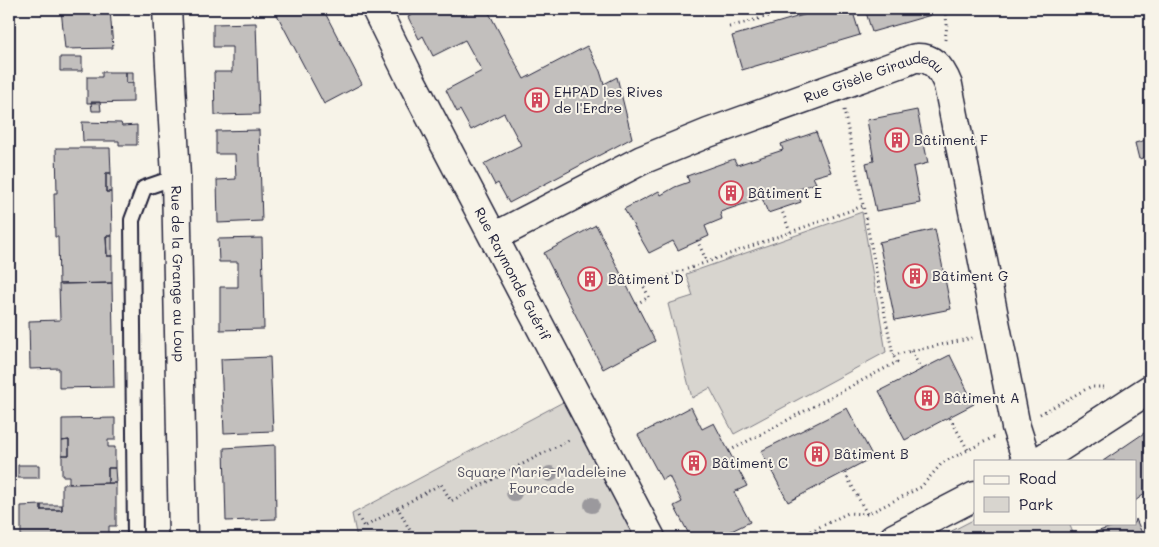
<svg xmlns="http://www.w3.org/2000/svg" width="1159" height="547" font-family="Mali,sans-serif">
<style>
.green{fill:#d8d5cf;stroke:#7d7c85}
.building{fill:#c2bfbd;stroke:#22223b}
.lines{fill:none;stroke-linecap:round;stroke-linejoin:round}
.service-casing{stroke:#22223b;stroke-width:18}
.minor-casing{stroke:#22223b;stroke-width:31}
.path{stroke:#22223b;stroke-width:3;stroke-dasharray:1 4;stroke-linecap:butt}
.service{stroke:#f7f3e8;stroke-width:14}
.minor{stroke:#f7f3e8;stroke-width:28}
.tree{fill:#9b999d}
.labels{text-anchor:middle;stroke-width:4;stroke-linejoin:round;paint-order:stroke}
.street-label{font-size:14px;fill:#22223b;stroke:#f7f3e8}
.poi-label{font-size:14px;fill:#22223b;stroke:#f7f3e8;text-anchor:start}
.park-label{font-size:14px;fill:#504f60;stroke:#f7f3e8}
</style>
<rect width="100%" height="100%" fill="#f7f3e8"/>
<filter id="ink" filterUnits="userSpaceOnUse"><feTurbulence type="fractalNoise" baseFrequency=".02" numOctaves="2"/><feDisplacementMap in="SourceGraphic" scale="10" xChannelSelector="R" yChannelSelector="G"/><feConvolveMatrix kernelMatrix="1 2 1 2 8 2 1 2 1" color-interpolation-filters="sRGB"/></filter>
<g filter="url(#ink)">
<path class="green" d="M862,212L886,352L734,434L710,388L692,398L668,304L693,296L686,274Z
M565,401L639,538H357L352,514Z
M975,519V523H1069L1075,538H938Z"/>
<path class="building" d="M61,9H110L113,48L65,49Z
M274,9H323L362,84L324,104Z
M423,9H487L524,79L587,46L600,71L604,84L617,77L632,138L509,203L498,183L495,185L484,164L521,145L504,113L471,130L460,110L457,112L446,90L482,71L465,40L433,56L423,36L419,39L408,17Z
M824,9H852L860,35L742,70L732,36Z
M865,9H930L931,15L872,32Z
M256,23L259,114L215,115L214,72H232V47H213V24Z
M60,57H82V71H60Z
M102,72H126V83H133V102L87,103V77H102Z
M126,72H133V83H126Z
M91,102H100L101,111H92Z
M917,110L928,163L913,167L920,203L876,211L866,163L874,161L867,120Z
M82,122L121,123L122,126L137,125V145H119V141H83Z
M259,130L262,221L218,223L217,180L236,179L235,154H216V131Z
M816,132L831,172L813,177L816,183L797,190L801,202L768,213L762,198L720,212L722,219L705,226L709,236L678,250L673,241L649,253L624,209L659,191L661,195L675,187L689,182L687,176L734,159L737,165L783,150L781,144Z
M1150,139V156L1139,159L1135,143Z
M56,148H110L111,173H106V192H111L112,236H106L107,256H112V283L59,284L58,237H55L54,193H57Z
M106,173H111V192H106Z
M596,225L655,341L603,369L544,253Z
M935,229L951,309L895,320L879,242Z
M106,236H112V256H107Z
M262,238L264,329L220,330V287H238V262H219L218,239Z
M112,283L114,387L59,388V368L30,369L29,321L60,320L59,284Z
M950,355L974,404L905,440L879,391Z
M270,357L273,431L224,433L221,359Z
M691,407L702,429L714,423L747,486L734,492L750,522L717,538H691L674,506L682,502L669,476L662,480L638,435Z
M847,408L873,457L788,502L761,451Z
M115,418V440H108V447H115V468H108V483L69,484V476H62V455H69V440L62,441V419Z
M1150,429V490L1135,501V461H1103Z
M69,440V455H62V441Z
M275,445L276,519L226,521L224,448Z
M18,465H39V478H18Z
M108,468H115L116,483H108Z
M116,483V526H109V535H116V538H21V506L41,505V510H62V484Z
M41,505H62V510H41Z
M1136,519L1144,538H1092L1090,534L1123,523H1135Z"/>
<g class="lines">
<g class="service-casing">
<path id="service" d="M135,538L132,220L144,188L176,177"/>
</g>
<g class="minor-casing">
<g id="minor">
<path id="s1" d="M167,9L176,177L183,538"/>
<path id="s2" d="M376,9L410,78L651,538"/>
<path id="s3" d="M494,237L642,160L708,133L902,63C906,62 912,58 917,58C935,57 943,72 948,85L1016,427L1027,461"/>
<path d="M1039,461L1150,389"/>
<path d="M894,538L975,496"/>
</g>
</g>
<path class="path" d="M729,27L794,9
M945,40L947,25L945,9
M844,110L893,355L973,338
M781,208L790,232
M697,240L707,262
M636,304L649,297L643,285L863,206
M911,351L921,369
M1040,414L1090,387H1104
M950,418L968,450
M729,451L897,362L893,355
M845,473L867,514
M398,508L441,484L451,501L571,439
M358,516L364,527L398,508L414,538
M797,538L848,513L868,514L921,487L942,463L994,437"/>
<use href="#service" class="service"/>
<use href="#minor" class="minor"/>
</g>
<g class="tree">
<circle cx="550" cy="474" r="8"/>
<circle cx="514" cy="493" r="8"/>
<circle cx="592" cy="505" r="8"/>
</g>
</g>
<defs>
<g id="building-ring" transform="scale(1.25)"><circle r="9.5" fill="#f7f3e8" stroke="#d1495b" stroke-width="1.5"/><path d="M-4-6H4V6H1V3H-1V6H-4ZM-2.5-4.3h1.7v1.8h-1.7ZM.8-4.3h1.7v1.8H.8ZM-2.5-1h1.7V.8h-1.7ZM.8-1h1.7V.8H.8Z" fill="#d1495b"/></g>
</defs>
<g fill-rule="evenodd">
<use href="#building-ring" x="537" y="100"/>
<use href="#building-ring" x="897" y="140"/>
<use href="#building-ring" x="731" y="193"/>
<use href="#building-ring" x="915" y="276"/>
<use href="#building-ring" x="590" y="279"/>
<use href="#building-ring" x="927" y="398"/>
<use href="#building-ring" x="817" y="454"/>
<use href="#building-ring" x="694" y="463"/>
</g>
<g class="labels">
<g class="street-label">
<text dy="5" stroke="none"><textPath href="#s3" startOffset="415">Rue Gisèle Giraudeau</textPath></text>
<text dy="5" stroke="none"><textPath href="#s1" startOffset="265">Rue de la Grange au Loup</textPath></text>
<text dy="5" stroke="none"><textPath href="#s2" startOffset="298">Rue Raymonde Guérif</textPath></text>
</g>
<g class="poi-label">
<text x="554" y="97">EHPAD les Rives<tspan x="554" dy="16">de l'Erdre</tspan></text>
<text x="914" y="145">Bâtiment F</text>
<text x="748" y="198">Bâtiment E</text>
<text x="932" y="281">Bâtiment G</text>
<text x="608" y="284">Bâtiment D</text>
<text x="944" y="403">Bâtiment A</text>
<text x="834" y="459">Bâtiment B</text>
<text x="712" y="468">Bâtiment C</text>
</g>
<g class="park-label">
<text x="542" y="477">Square Marie-Madeleine<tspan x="542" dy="16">Fourcade</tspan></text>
</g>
</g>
<rect width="1159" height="547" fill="none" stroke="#f7f3e8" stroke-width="30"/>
<rect x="15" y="15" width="1129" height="517" fill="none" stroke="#22223b" stroke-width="2" filter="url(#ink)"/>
<rect x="974" y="460" width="162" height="65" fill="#f7f3e8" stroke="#a29fa3"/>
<rect x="984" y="476" width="25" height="8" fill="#f7f3e8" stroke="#a29fa3"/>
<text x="1019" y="484" font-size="15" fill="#22223b">Road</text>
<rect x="984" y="497" width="25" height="15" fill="#d8d5cf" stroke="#a29fa3"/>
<text x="1019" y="510" font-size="15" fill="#22223b">Park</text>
</svg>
